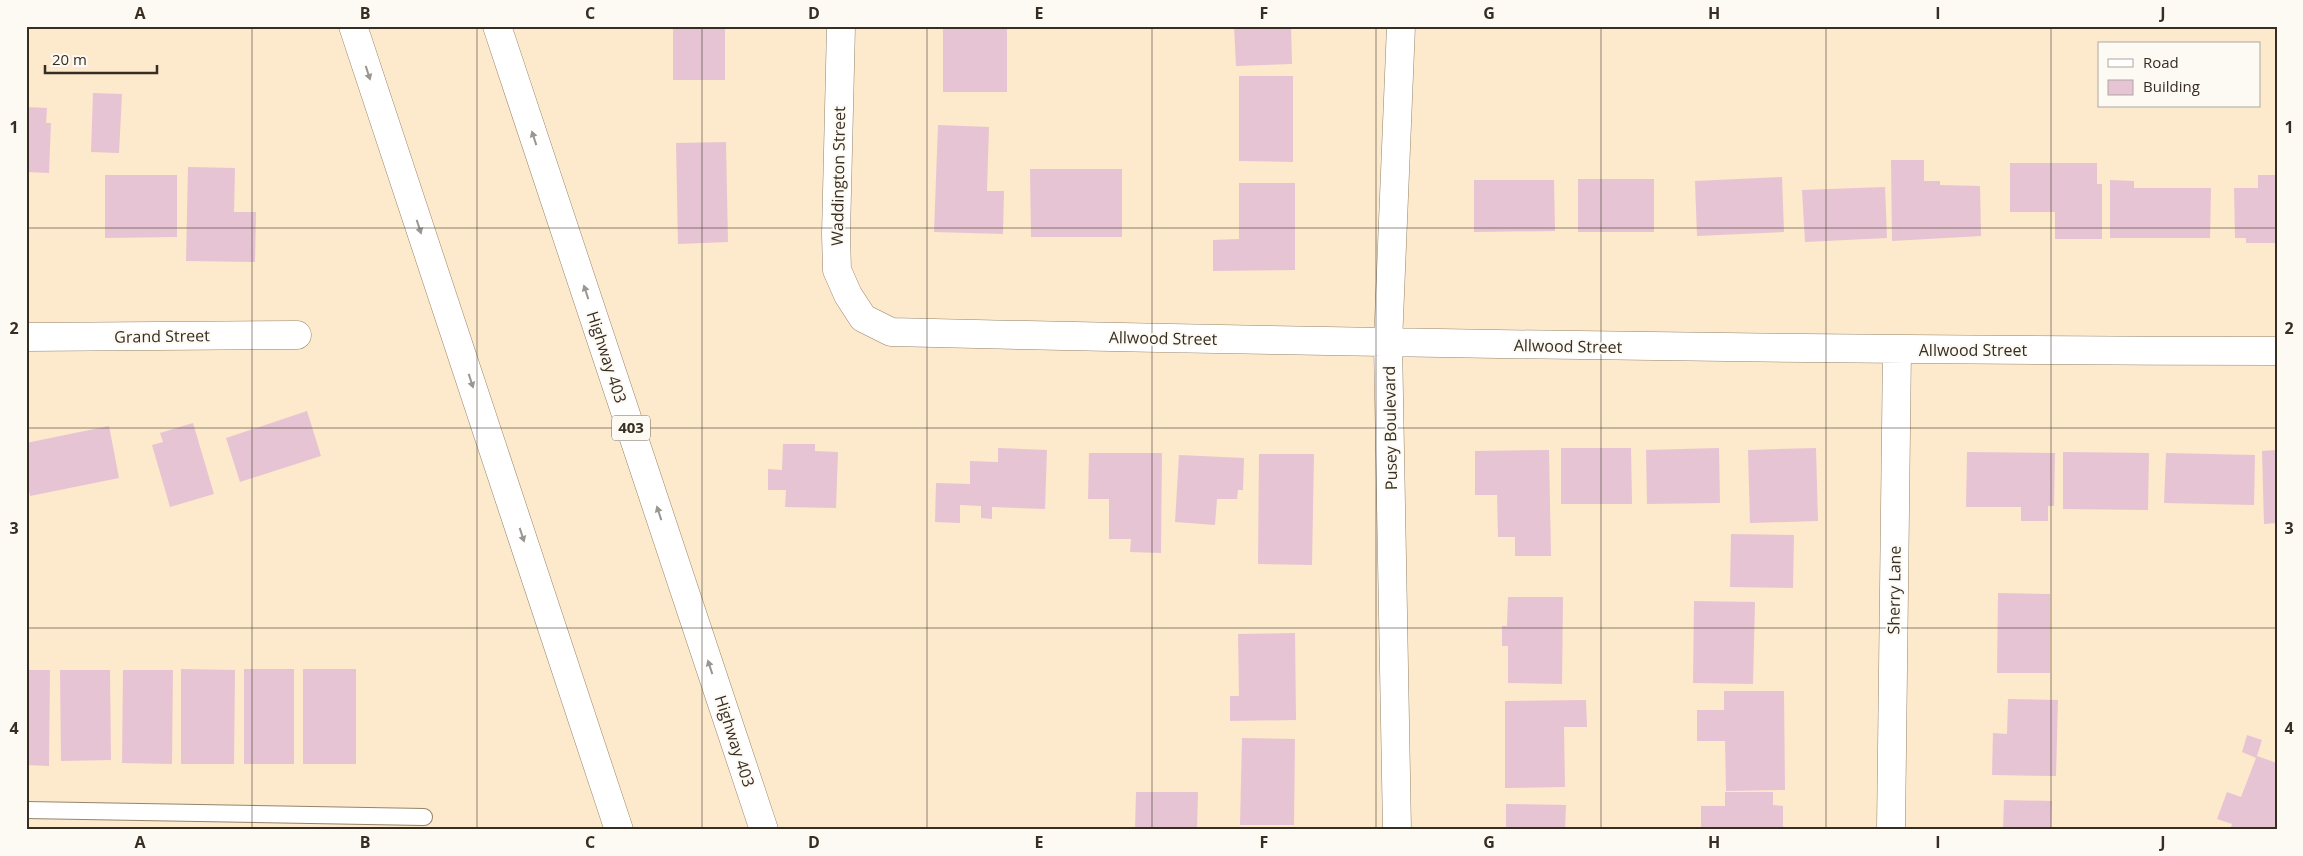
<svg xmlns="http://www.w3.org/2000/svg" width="2303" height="856" font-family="'Open Sans',sans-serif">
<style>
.building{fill:#e7c4d3}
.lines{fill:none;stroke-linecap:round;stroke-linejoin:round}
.lane-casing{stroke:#96846a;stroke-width:18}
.street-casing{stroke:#96846a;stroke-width:29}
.highway-casing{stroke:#96846a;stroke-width:29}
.lane{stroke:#fff;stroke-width:16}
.street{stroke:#fff;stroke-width:28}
.highway{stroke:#fff;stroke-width:28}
.oneway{fill:#9a9691}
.grid{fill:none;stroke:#362e23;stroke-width:1;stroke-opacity:0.55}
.labels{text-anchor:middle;stroke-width:4;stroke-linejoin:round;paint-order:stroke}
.shield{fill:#fdf9f3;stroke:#726b61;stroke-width:1}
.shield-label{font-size:15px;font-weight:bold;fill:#362e23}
.street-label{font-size:16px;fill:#362e23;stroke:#fdf9f3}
.neatline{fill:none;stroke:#362e23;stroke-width:2}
.grid-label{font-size:16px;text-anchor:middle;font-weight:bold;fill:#362e23}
</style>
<rect width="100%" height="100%" fill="#fde9cc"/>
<path class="building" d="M943,26H1007V92H943Z
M1234,26H1291L1292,64L1236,66Z
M673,29H725V80H673Z
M1239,76H1293V162L1239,161Z
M93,93L122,94L119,153L91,152Z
M26,107L47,108L46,123H51L49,173L26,172Z
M938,125L989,127L987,191H1004L1003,234L934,232Z
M726,142L728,242L678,244L676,143Z
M1891,160H1924V181H1940V185L1980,186L1981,236L1892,241Z
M2010,163H2097V184H2102V239H2055V212H2010Z
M188,167L235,168L234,212H256L255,262L186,261Z
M1030,169H1122V237H1031Z
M105,175H177V237L105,238Z
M2258,175H2277V243H2246V238H2235L2234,188H2258Z
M1782,177L1784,232L1697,236L1695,181Z
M1578,179H1654V232H1578Z
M1474,180H1554L1555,231L1474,232Z
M2110,180L2134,181V188H2211L2210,238H2110Z
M1239,183H1295V270L1213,271V240L1239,239Z
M1885,187L1887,238L1805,242L1802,190Z
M307,411L321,456L240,482L226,438Z
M193,423L214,494L170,507L152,445L163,442L160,433Z
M109,426L119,478L30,496L26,474V443Z
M783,444H815V451L838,452L836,508L785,507L786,490H768V469L782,470Z
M998,448L1047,450L1045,509L992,507V519L981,518V506L960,505V523L935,522L936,483L970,484V461L998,462Z
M1561,448H1631L1632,504H1561Z
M1719,448L1720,503L1647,504L1646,450Z
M1816,448L1818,521L1750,523L1748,450Z
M1549,450L1551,556H1515V537H1498L1497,495H1475V451Z
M2277,450V523L2264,524L2262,451Z
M1967,452L2055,453L2054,506H2048V521H2021V507H1966Z
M2063,452L2149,453L2148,510L2063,509Z
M1089,453H1162L1161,553L1130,552L1131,539H1109V499H1088Z
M2166,453L2255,455L2254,505L2164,503Z
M1259,454H1314L1312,565L1258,564Z
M1179,455L1244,458L1243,490H1238L1237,499H1217L1215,525L1175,522Z
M1731,534L1794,535L1793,588L1730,587Z
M1998,593L2050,594V673H1997Z
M1508,597H1563L1562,684L1508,683V646H1502V626H1507Z
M1694,601L1755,602L1753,684L1693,683Z
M1295,633L1296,720L1230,721V696H1239L1238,634Z
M181,669L235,670L234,764H181Z
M244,669H294V764H244Z
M303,669H356V764H303Z
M26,670H50L49,766L26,765Z
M60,670H110L111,760L61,761Z
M123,670H173L172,764L122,763Z
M1724,691H1784L1785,790L1726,791L1725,741H1697V710H1724Z
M2008,699L2058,700L2056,776L1992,775L1993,733L2007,734Z
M1586,700L1587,727H1564L1565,787L1505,788V701Z
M2247,735L2262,740L2257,756L2277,763V830H2230L2232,824L2217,819L2227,792L2241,797L2256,758L2242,752Z
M1242,738L1295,739L1294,825H1240Z
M1136,792H1198L1197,830H1135Z
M1725,792H1773V805L1783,806V830H1701V806H1725Z
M2004,800L2052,801L2051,830H2003Z
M1506,804L1566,805L1565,830H1506Z
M2197,827V830H2159V828Z"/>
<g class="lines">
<g class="lane-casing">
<path id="lane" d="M26,810L424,817"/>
</g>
<g class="street-casing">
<path id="street" d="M841,26L836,234L837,270L848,295L863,318L891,332C1353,343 1815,350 2277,351
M26,337L297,335
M1397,830L1388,343L1401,26
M1891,830L1897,350"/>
</g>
<g class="highway-casing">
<path id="highway" d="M353,26L619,830
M497,26L764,830"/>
</g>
<use href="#lane" class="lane"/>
<use href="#street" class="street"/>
<use href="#highway" class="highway"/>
</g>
<defs><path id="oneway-solid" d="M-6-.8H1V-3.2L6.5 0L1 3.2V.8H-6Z" transform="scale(1.25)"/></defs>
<g class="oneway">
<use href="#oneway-solid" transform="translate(368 73) rotate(72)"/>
<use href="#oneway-solid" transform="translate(534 138) rotate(-108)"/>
<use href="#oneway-solid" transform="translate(419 227) rotate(72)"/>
<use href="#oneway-solid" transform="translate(586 292) rotate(-108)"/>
<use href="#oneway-solid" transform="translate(471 381) rotate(72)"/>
<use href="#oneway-solid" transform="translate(659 513) rotate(-108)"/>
<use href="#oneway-solid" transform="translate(522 535) rotate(72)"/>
<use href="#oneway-solid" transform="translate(710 667) rotate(-108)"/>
</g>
<path class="grid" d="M252,26V830M477,26V830M702,26V830M927,26V830M1152,26V830M1376,26V830M1601,26V830M1826,26V830M2051,26V830M26,228H2277M26,428H2277M26,628H2277"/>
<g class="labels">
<rect class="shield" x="612" y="415.5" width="38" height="25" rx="4"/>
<g class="shield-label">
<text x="631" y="433">403</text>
</g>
<g class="street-label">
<text transform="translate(838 176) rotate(-89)" y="6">Waddington Street</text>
<text transform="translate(162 336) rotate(-1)" y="6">Grand Street</text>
<text transform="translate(1163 338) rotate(1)" y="6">Allwood Street</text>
<text transform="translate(1568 346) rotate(1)" y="6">Allwood Street</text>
<text x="1973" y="356">Allwood Street</text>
<text transform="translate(607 357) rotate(72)" y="6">Highway 403</text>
<text transform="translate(1390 428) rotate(-91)" y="6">Pusey Boulevard</text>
<text transform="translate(1894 590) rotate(-89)" y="6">Sherry Lane</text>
<text transform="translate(735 741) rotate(72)" y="6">Highway 403</text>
</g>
</g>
<rect width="2303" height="856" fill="none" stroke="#fdf9f3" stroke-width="55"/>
<rect x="2098" y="42" width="162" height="65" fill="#fdf9f3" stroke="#ada8a0"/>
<rect x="2108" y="59" width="25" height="8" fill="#ffffff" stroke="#ada8a0"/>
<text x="2143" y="68" font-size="15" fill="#362e23">Road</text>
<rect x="2108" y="80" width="25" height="15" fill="#e7c4d3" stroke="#ada8a0"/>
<text x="2143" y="92" font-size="15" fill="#362e23">Building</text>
<path d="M45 65v8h112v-8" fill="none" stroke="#362e23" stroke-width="2.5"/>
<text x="52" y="65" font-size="15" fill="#362e23" stroke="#fdf9f3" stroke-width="4" paint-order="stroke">20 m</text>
<rect x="28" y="28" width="2248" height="800" class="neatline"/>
<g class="grid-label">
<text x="140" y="19">A</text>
<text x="365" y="19">B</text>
<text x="590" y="19">C</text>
<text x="814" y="19">D</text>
<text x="1039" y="19">E</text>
<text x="1264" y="19">F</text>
<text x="1489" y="19">G</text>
<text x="1714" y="19">H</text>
<text x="1938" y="19">I</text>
<text x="2163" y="19">J</text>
<text x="14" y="133">1</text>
<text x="2289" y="133">1</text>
<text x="14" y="334">2</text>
<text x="2289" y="334">2</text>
<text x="14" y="534">3</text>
<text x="2289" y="534">3</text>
<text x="14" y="734">4</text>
<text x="2289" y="734">4</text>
<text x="140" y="848">A</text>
<text x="365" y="848">B</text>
<text x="590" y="848">C</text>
<text x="814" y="848">D</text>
<text x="1039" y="848">E</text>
<text x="1264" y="848">F</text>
<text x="1489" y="848">G</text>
<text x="1714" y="848">H</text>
<text x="1938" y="848">I</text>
<text x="2163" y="848">J</text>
</g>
</svg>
